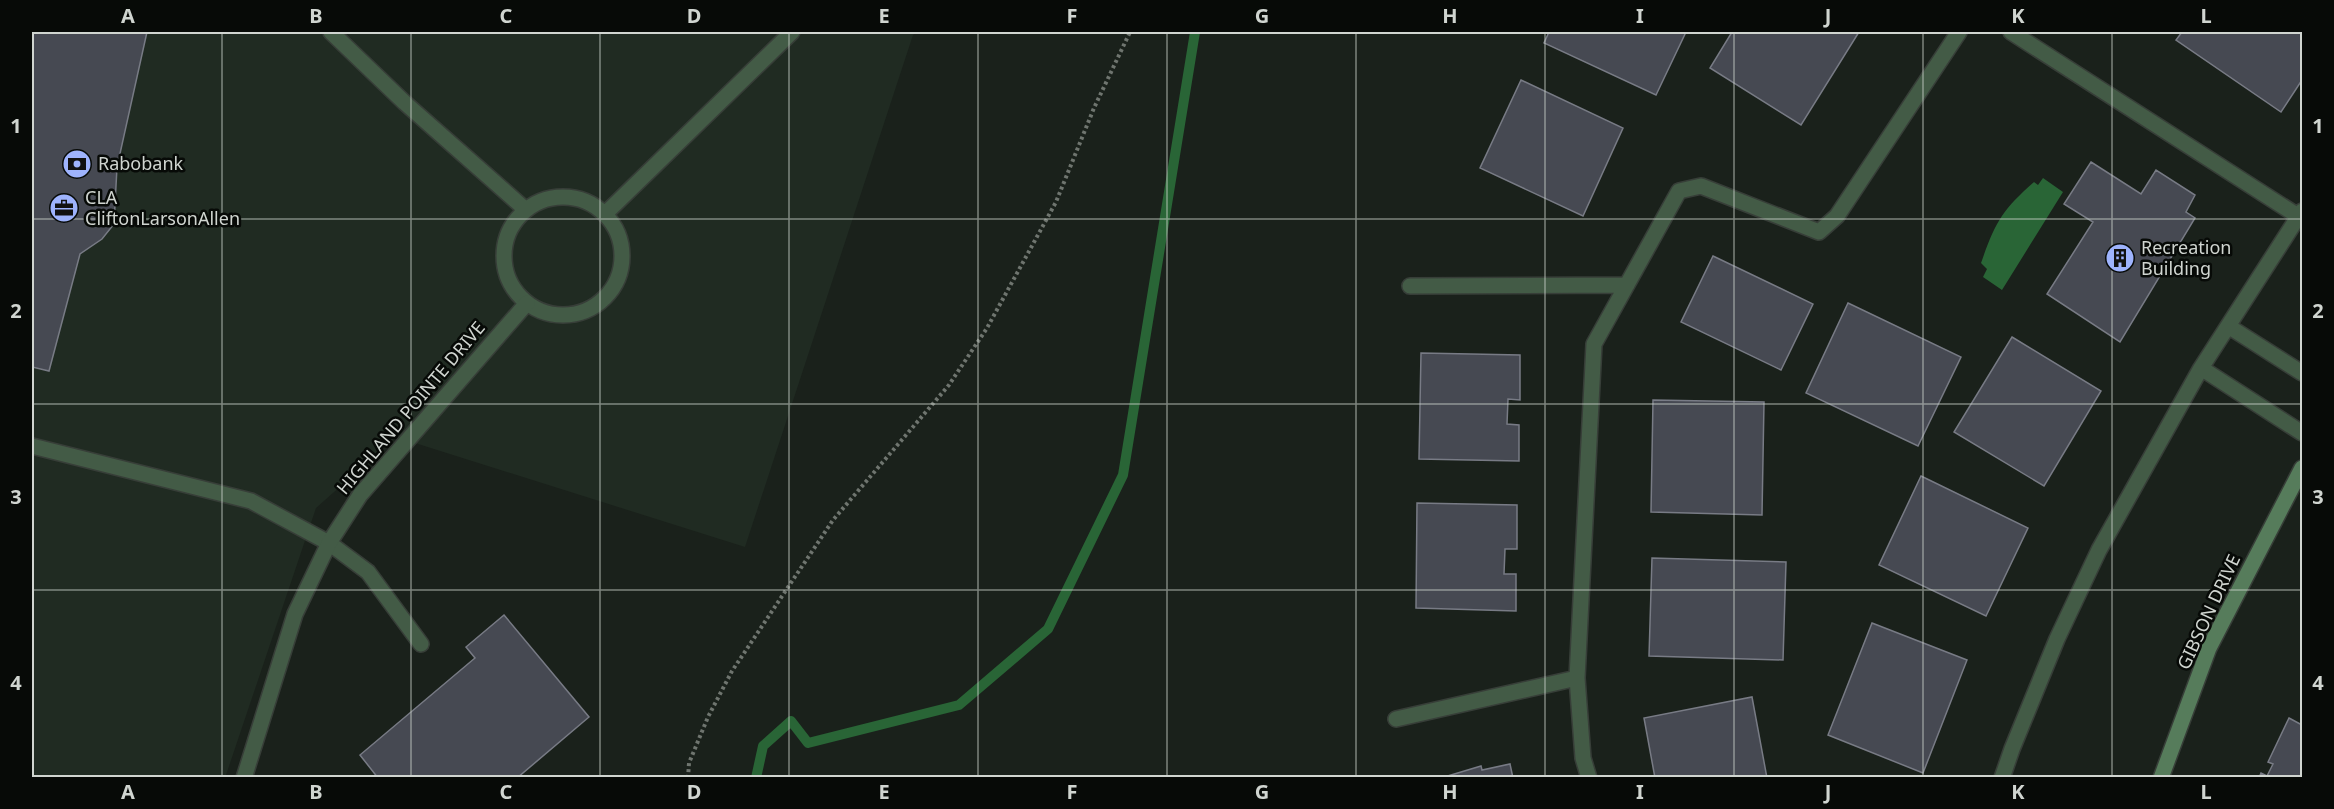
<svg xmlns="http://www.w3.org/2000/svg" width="2334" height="809" font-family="'Noto Sans',sans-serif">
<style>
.built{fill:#202b22}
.water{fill:#296536}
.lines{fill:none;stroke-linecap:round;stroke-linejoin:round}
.stream{stroke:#296536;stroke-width:10}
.building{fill:#464952;stroke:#787b85;stroke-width:1.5}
.lane-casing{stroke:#373e38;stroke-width:18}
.street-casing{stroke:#373e38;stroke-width:18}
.secondary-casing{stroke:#373e38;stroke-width:18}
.path{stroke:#6f756f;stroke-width:4;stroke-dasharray:3 3;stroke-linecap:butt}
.lane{stroke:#435b46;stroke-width:15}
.street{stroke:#435b46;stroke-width:15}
.secondary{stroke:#567c5b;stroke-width:15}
.grid{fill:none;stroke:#d0d5d0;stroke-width:1.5;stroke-opacity:0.55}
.labels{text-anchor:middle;stroke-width:5;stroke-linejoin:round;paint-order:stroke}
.poi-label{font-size:18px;fill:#d0d5d0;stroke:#070a07;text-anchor:start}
.street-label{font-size:18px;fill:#d0d5d0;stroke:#070a07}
.neatline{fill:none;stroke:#d0d5d0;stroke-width:2}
.grid-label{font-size:20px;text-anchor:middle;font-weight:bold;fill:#d0d5d0}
</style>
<rect width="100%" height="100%" fill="#1a211b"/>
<path class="built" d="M32,32H917L913,35L745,547L396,437L316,508L225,778L32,777Z"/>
<path class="water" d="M2043,178L2063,192L2002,290L1983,277L1987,269L1981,263C1995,223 2002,210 2034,182L2038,185Z"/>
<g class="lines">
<path class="stream" d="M756,778L763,746L791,721L808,743L959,705L1048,629L1123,475L1195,32"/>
</g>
<path class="building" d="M32,32H147L117,167L114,224L102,239L80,254L49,371L32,367Z
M1549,32H1686L1656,95L1544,43Z
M1732,32H1859L1801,125L1710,68Z
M2182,32H2302V80L2281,112L2176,40Z
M1521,80L1623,128L1583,216L1480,168Z
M2091,162L2141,194L2156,170L2195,195L2186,212L2195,218L2120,342L2047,294L2093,222L2064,204Z
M1713,256L1813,304L1781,370L1681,322Z
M1848,303L1961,357L1918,446L1806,393Z
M2012,337L2101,391L2044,486L1954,432Z
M1421,353L1520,355V400L1508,399L1507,424L1519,425V461L1419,459Z
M1653,400L1764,402L1762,515L1651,512Z
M1921,476L2028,528L1986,616L1879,565Z
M1417,503L1517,505V549H1505L1504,574H1516V611L1416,608Z
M1652,558L1786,562L1783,660L1649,656Z
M504,615L589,717L517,778H378L360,755L475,658L466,647Z
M1872,623L1967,660L1923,773L1828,735Z
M1752,697L1767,778H1655L1644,718Z
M2289,718L2302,725V778H2259L2261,773L2267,776L2273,764L2268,762Z
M1510,764L1513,778H1441L1481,766L1482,770Z"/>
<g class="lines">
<g class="lane-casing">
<path id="lane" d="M331,32L405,103L526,210
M504 256a59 59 0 1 1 118 0a59 59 0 1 1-118 0Z
M605,214L792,32
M32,446L251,501L329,543L368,572L421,644"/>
</g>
<g class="street-casing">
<path id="street" d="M2011,32L2298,216
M1410,286L1627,285
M2228,326L2302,373
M2201,368L2302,433
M1396,719L1577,678
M244,778L295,614L329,543L360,495L527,303
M1589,778L1583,758L1577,678L1594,344L1679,191L1701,186L1819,232L1837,216L1959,32
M2002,778L2012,749L2057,639L2099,550L2201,368L2302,211"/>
</g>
<g class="secondary-casing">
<path id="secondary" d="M2161,778L2209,648L2302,468"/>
</g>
<path class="path" d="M688,778L689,763L708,717L732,671L833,520L949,385L987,328L1056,202L1094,108L1130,32"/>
<use href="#lane" class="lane"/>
<use href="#street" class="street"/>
<use href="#secondary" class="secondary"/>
</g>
<path class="grid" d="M222,32V778M411,32V778M600,32V778M789,32V778M978,32V778M1167,32V778M1356,32V778M1545,32V778M1734,32V778M1923,32V778M2112,32V778M32,219H2302M32,404H2302M32,590H2302"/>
<defs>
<g id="bank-disc" transform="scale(1.5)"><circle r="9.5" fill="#9eb3fd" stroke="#070a07"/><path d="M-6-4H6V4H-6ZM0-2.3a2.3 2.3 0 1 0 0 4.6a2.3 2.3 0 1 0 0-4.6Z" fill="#111"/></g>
<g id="office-disc" transform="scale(1.5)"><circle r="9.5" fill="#9eb3fd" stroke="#070a07"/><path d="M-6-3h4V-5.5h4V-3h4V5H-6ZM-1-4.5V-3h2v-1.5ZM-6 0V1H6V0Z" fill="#111"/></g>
<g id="building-disc" transform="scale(1.5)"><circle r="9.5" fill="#9eb3fd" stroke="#070a07"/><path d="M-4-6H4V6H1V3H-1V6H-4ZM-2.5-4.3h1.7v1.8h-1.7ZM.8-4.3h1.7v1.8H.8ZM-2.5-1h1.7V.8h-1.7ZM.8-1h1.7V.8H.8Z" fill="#111"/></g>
</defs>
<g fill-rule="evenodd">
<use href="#bank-disc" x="77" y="164"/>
<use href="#office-disc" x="64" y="208"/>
<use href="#building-disc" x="2120" y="258"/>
</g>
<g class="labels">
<g class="poi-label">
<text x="98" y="170">Rabobank</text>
<text x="85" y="204">CLA<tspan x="85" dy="21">CliftonLarsonAllen</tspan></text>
<text x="2141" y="254">Recreation<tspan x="2141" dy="21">Building</tspan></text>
</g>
<g class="street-label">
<text transform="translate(411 408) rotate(-50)" y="6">HIGHLAND POINTE DRIVE</text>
<text transform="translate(2209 612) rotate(-65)" y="6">GIBSON DRIVE</text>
</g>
</g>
<rect width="2334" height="809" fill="none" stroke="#070a07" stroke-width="66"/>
<rect x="33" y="33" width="2268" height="743" class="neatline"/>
<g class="grid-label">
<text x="128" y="23">A</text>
<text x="316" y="23">B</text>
<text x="506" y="23">C</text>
<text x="694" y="23">D</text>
<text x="884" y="23">E</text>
<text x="1072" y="23">F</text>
<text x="1262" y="23">G</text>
<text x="1450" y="23">H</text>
<text x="1640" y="23">I</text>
<text x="1828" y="23">J</text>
<text x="2018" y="23">K</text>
<text x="2206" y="23">L</text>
<text x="16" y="133">1</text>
<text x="2318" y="133">1</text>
<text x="16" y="318">2</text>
<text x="2318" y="318">2</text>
<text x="16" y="504">3</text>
<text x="2318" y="504">3</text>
<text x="16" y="690">4</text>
<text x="2318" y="690">4</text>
<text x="128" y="799">A</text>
<text x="316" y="799">B</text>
<text x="506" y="799">C</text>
<text x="694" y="799">D</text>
<text x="884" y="799">E</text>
<text x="1072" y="799">F</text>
<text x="1262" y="799">G</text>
<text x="1450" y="799">H</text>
<text x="1640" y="799">I</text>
<text x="1828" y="799">J</text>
<text x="2018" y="799">K</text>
<text x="2206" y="799">L</text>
</g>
</svg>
